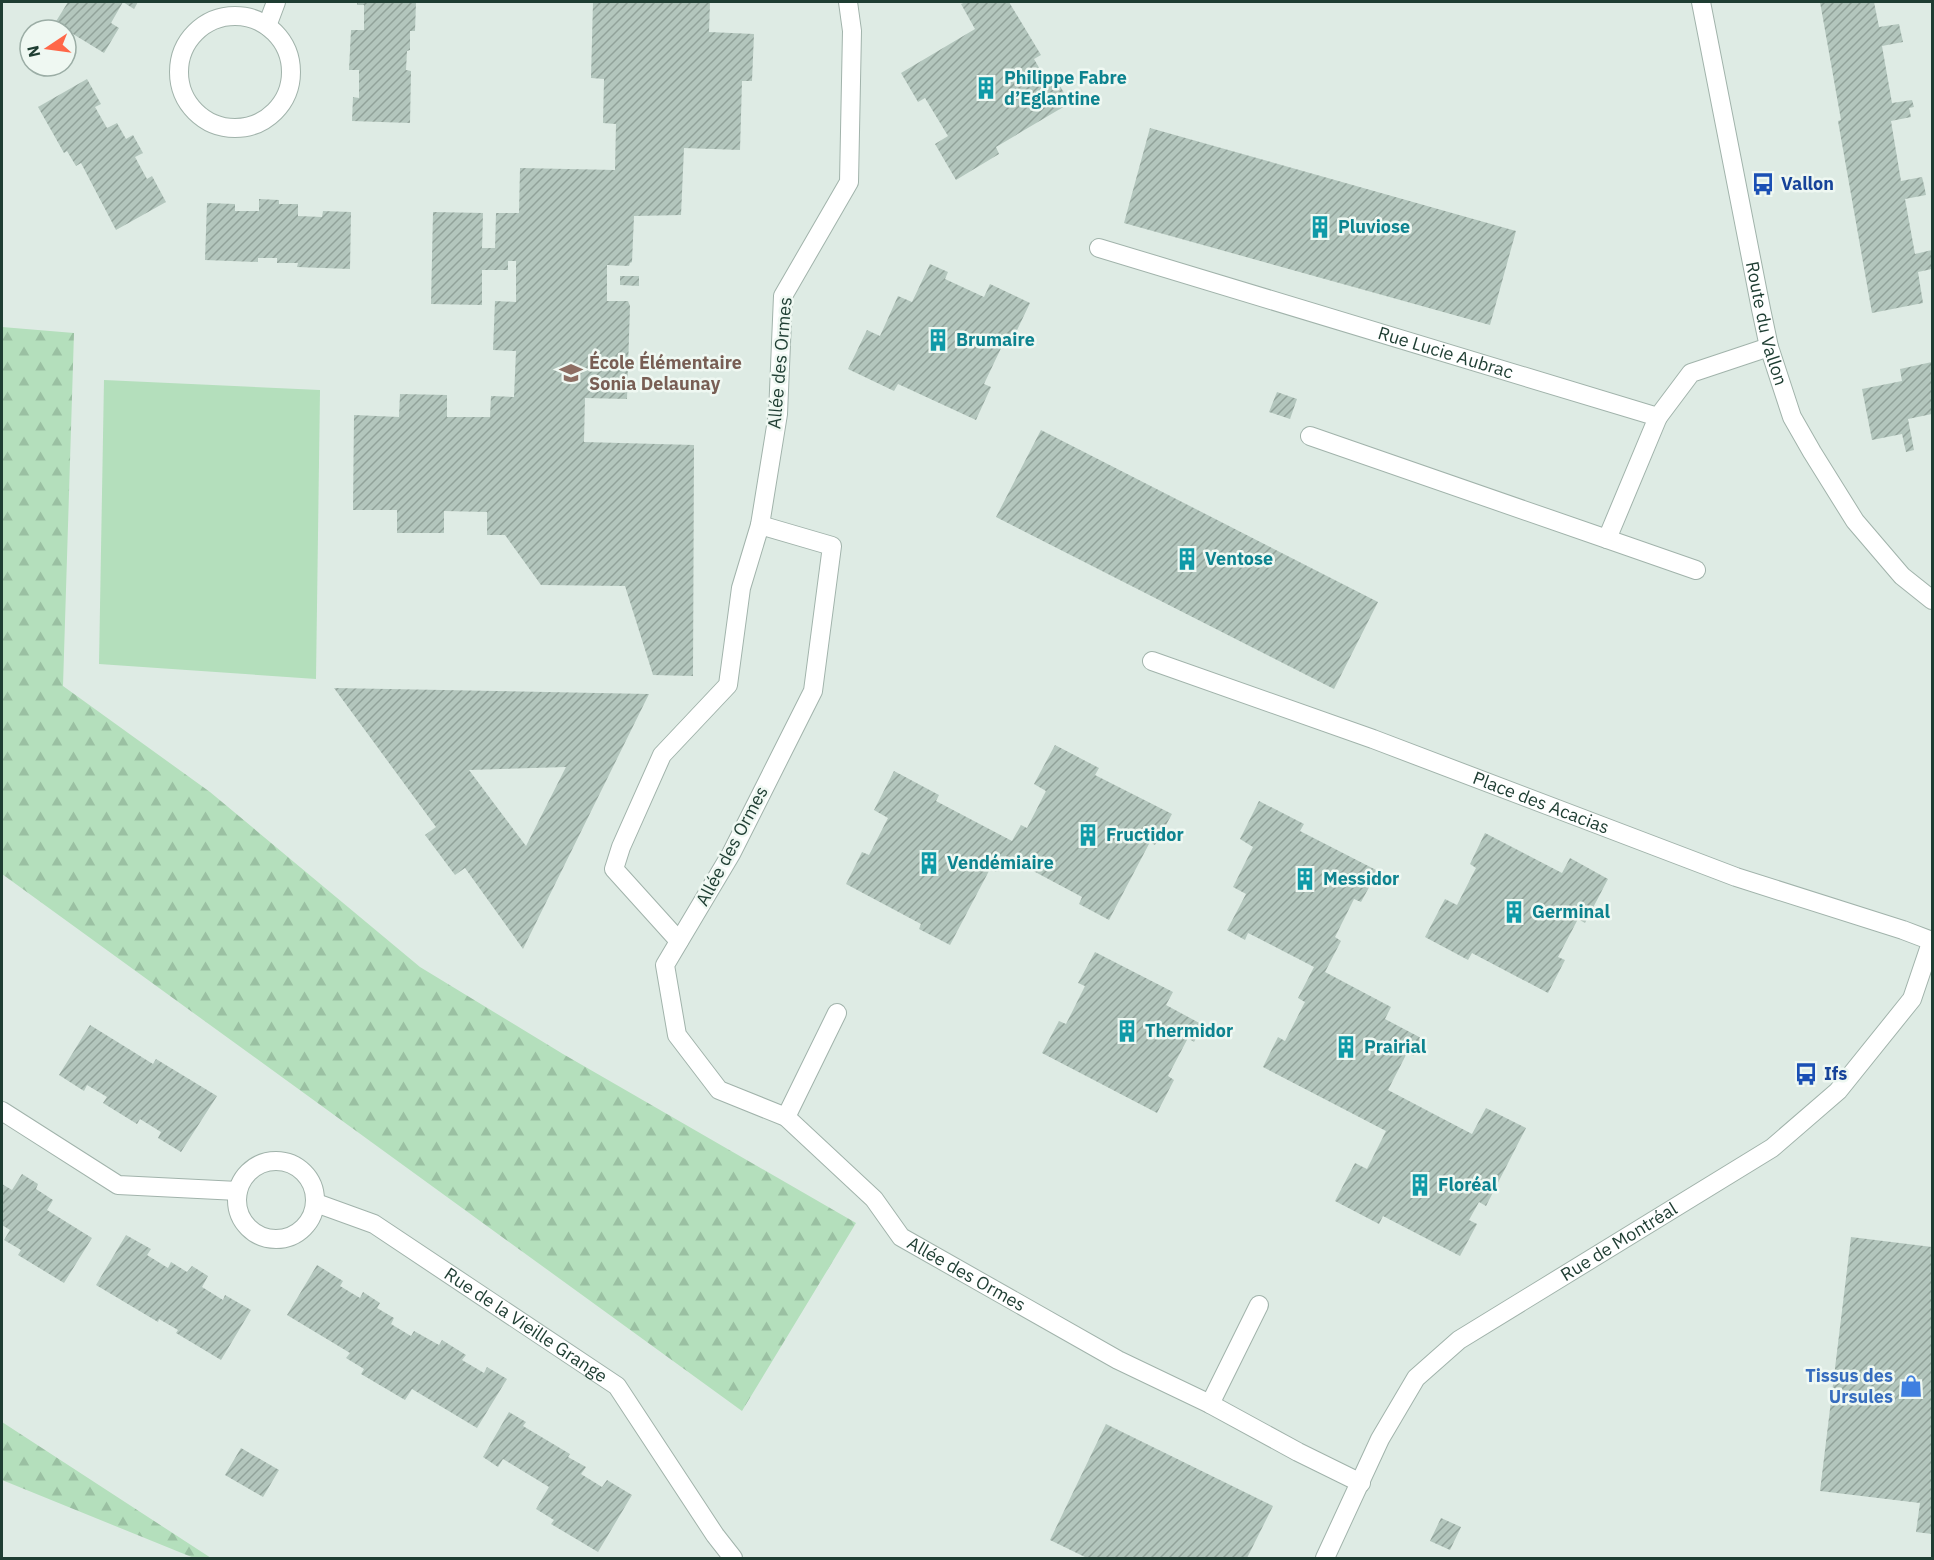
<svg xmlns="http://www.w3.org/2000/svg" width="1934" height="1560" font-family="'IBM Plex Sans',sans-serif">
<style>
.forest{fill:url(#forest-firs)}
.garden{fill:#b4dfbc}
.building{fill:url(#building-hatch);fill-rule:evenodd}
.lines{fill:none;stroke-linecap:round;stroke-linejoin:round}
.minor-casing{stroke:#a1b3ab;stroke-width:20}
.minor{stroke:#fff;stroke-width:18}
.labels{text-anchor:middle;stroke-width:5;stroke-linejoin:round;paint-order:stroke}
.culture-label{font-size:18px;font-weight:bold;fill:#0d838f;stroke:#eff8f2;text-anchor:start}
.transit-label{font-size:18px;font-weight:bold;fill:#164399;stroke:#eff8f2;text-anchor:start}
.street-label{font-size:18px;fill:#1e3d32;stroke:#eff8f2}
.education-label{font-size:18px;font-weight:bold;fill:#785e54;stroke:#eff8f2;text-anchor:start}
.shop-label{font-size:18px;font-weight:bold;fill:#366cbe;stroke:#eff8f2;text-anchor:end}
</style>
<defs>
<pattern id="forest-firs" width="22" height="20" patternUnits="userSpaceOnUse" patternTransform="scale(1.5)"><rect width="22" height="20" fill="#b4dfbc"/><path d="M5 1l3.5 6h-7zM16 11l3.5 6h-7z" fill="#9ac0a2"/></pattern>
<pattern id="building-hatch" width="6" height="6" patternUnits="userSpaceOnUse" patternTransform="scale(1.5)"><rect width="6" height="6" fill="#b3c6bd"/><path d="M-1 1l2-2M0 6l6-6M5 7l2-2" fill="none" stroke="#91a29a"/></pattern>
</defs>
<rect width="100%" height="100%" fill="#deebe4"/>
<path class="forest" d="M2,327L74,333L63,686L210,792L420,967L563,1054L856,1223L742,1411L2,874Z
M2,1422L211,1558H194L2,1480Z"/>
<path class="garden" d="M104,380L320,390L316,679L99,664Z"/>
<path class="building" d="M68,2H138L134,9L123,2L111,23L119,28L104,53L55,23Z
M357,2H416L415,31H410V50L407,51L406,70L411,71L410,123L352,121L353,97L359,98V70H349L351,30H364V5H357Z
M593,2H710L709,32L754,34L752,81H742L740,150L684,148L681,215L634,216L632,262L630,263L629,266L607,265V301H628L630,306L627,399L585,398L584,442L694,445L693,676L653,675L625,586L541,585L505,535H487V512L444,511V533H397V510H353L354,415L399,417L400,394L447,395V417H490L491,396L514,397L516,351L493,350L495,301L516,302V261H508V270H482V305L431,304L433,212L483,213L482,248H495L496,213H519L520,168L615,170L616,124L603,123L604,79L591,78Z
M966,2H1009L1041,55L1034,59L1045,78L1053,74L1070,103L996,147L999,154L956,180L935,144L948,136L925,98L918,102L901,73L975,29L961,4Z
M1820,2H1874L1879,27L1899,24L1903,42L1882,46L1892,103L1912,100L1914,107L1909,108L1911,117L1891,121L1901,181L1922,177L1924,185L1926,195L1905,199L1915,254L1932,250V269L1918,272L1923,303L1872,313L1838,121L1841,120Z
M87,79L101,104L95,107L107,128L117,123L126,139L133,135L143,153L135,157L147,179L152,176L166,202L116,230L81,163L76,166L67,151L64,153L38,107Z
M1150,128L1516,231L1490,325L1124,223Z
M259,199L279,200V204H298V216L322,217L323,211L351,212L350,269L297,267L298,263H277V258H258V262L205,260L207,203L235,204V211H259Z
M930,264L948,272L945,279L984,297L990,284L1030,303L1009,347L1003,344L984,384L991,387L976,420L898,384L894,391L848,369L867,330L880,336L898,296L912,302Z
M620,276H639V286L620,285Z
M1932,362V414L1908,419L1914,450L1906,452L1902,434L1872,440L1862,389L1902,381L1900,369Z
M1277,392L1297,399L1290,419L1269,412Z
M1041,430L1378,602L1334,689L996,517Z
M334,688L649,694L523,949L465,868L455,875L425,835L436,827ZM566,767L526,846L469,770Z
M1055,745L1099,768L1095,775L1172,814L1155,845L1150,842L1109,920L1079,904L1082,897L1005,856L996,872L990,869L950,945L919,929L921,924L846,884L862,852L869,855L888,818L874,810L894,771L939,795L936,801L1012,841L1021,825L1027,828L1046,791L1034,784Z
M1259,801L1304,824L1300,831L1378,871L1361,902L1354,899L1335,937L1341,941L1325,972L1391,1007L1385,1019L1423,1039L1414,1056L1407,1053L1388,1090L1472,1134L1486,1108L1526,1128L1486,1206L1479,1202L1469,1220L1477,1224L1460,1256L1383,1216L1379,1224L1335,1201L1355,1163L1367,1169L1386,1131L1263,1067L1278,1037L1285,1041L1305,1002L1298,998L1314,967L1248,933L1245,940L1227,930L1246,894L1233,887L1253,847L1240,839Z
M1485,833L1562,873L1570,858L1608,879L1585,923L1578,919L1558,957L1565,960L1548,993L1472,953L1468,960L1425,937L1445,899L1457,905L1476,868L1470,864Z
M1095,952L1173,992L1166,1005L1203,1025L1194,1042L1188,1038L1168,1076L1174,1080L1157,1113L1042,1053L1059,1021L1066,1024L1085,986L1078,983Z
M90,1025L153,1064L156,1059L217,1096L181,1152L158,1138L161,1132L140,1119L137,1124L103,1103L107,1097L87,1085L84,1091L59,1075Z
M22,1174L38,1184L36,1189L53,1200L47,1210L92,1238L64,1283L18,1255L21,1250L4,1240L10,1230L2,1225V1184L12,1190Z
M126,1235L151,1249L147,1255L168,1268L171,1262L187,1272L192,1266L208,1276L202,1287L223,1300L225,1295L251,1310L221,1360L176,1333L178,1330L159,1319L158,1322L96,1285Z
M1851,1237L1932,1247V1534L1916,1532L1920,1503L1820,1491Z
M317,1265L343,1281L340,1286L360,1298L363,1292L380,1303L377,1308L394,1318L391,1324L411,1336L414,1331L439,1345L442,1340L466,1355L462,1360L484,1373L487,1367L507,1379L477,1428L412,1389L405,1400L361,1374L364,1369L346,1358L350,1353L287,1315Z
M509,1412L526,1422L523,1426L570,1454L568,1457L586,1467L581,1474L602,1487L607,1480L632,1495L598,1552L551,1524L554,1520L536,1509L549,1487L503,1459L498,1467L483,1457Z
M1106,1424L1273,1506L1247,1558H1087L1050,1540Z
M241,1448L279,1470L263,1497L225,1475Z
M1441,1518L1461,1527L1450,1550L1430,1541Z"/>
<g class="lines">
<g class="minor-casing">
<g id="minor">
<path id="s1" d="M848,2L852,31L849,182L783,296L778,414L760,525L832,546L813,691L731,854L665,965L677,1035L719,1090L786,1117L874,1199L901,1237L1118,1360L1210,1404L1298,1452L1361,1483"/>
<path id="s2" d="M1701,2L1761,309L1769,347L1792,417L1812,452L1855,521L1902,576L1932,600"/>
<circle cx="235" cy="72" r="56"/>
<path d="M267,26L276,2"/>
<path id="s3" d="M1099,248L1658,417L1691,373L1769,347"/>
<path d="M1658,417L1607,539L1696,570"/>
<path d="M1310,436L1607,539"/>
<path id="s4" d="M1152,661L1373,739L1736,877L1903,930L1932,941"/>
<path d="M679,941L614,869L621,847L662,755L728,685L741,588L760,525"/>
<path d="M2,1111L118,1185L238,1191"/>
<path d="M786,1117L837,1013"/>
<circle cx="276" cy="1200" r="39"/>
<path id="s5" d="M316,1203L374,1224L617,1386L715,1535L733,1558"/>
<path d="M1210,1404L1259,1305"/>
<path id="s6" d="M1325,1558L1380,1439L1416,1378L1459,1340L1772,1148L1838,1091L1912,999L1932,940"/>
</g>
</g>
<use href="#minor" class="minor"/>
</g>
<defs>
<g id="building-bare" transform="scale(1.8)"><path d="M-4-6H4V6H1V3H-1V6H-4ZM-2.5-4.3h1.7v1.8h-1.7ZM.8-4.3h1.7v1.8H.8ZM-2.5-1h1.7V.8h-1.7ZM.8-1h1.7V.8H.8Z" fill="#0f9aa8" stroke="#eff8f2" stroke-width="2.5" paint-order="stroke"/></g>
<g id="bus-bare" transform="scale(1.8)"><path d="M-5-6H5V4H4V6H2V4H-2V6H-4V4H-5ZM-3.5-4V0h7V-4ZM-3.5 1.2v1.5H-2V1.2ZM2 1.2v1.5H3.5V1.2Z" fill="#1a4fb4" stroke="#eff8f2" stroke-width="2.5" paint-order="stroke"/></g>
<g id="school-bare" transform="scale(1.8)"><path d="M0-5L7-2L0 1L-7-2ZM-4 1L0 2.5L4 1V4Q0 6-4 4Z" fill="#8d6e63" stroke="#eff8f2" stroke-width="2.5" paint-order="stroke"/></g>
<g id="shop-bare" transform="scale(1.8)"><path d="M-5-2.5h2.3a2.7 3.5 0 0 1 5.4 0H5L5.5 6h-11ZM-1.5-2.5h3a1.5 2.3 0 0 0-3 0Z" fill="#3f7fe0" stroke="#eff8f2" stroke-width="2.5" paint-order="stroke"/></g>
</defs>
<g fill-rule="evenodd">
<use href="#building-bare" x="986" y="88"/>
<use href="#bus-bare" x="1763" y="184"/>
<use href="#building-bare" x="1320" y="227"/>
<use href="#building-bare" x="938" y="340"/>
<use href="#school-bare" x="571" y="373"/>
<use href="#building-bare" x="1187" y="559"/>
<use href="#building-bare" x="1088" y="835"/>
<use href="#building-bare" x="929" y="863"/>
<use href="#building-bare" x="1305" y="879"/>
<use href="#building-bare" x="1514" y="912"/>
<use href="#building-bare" x="1127" y="1031"/>
<use href="#building-bare" x="1346" y="1047"/>
<use href="#bus-bare" x="1806" y="1074"/>
<use href="#building-bare" x="1420" y="1185"/>
<use href="#shop-bare" x="1911" y="1386"/>
</g>
<g class="labels">
<g class="culture-label">
<text x="1004" y="84">Philippe Fabre<tspan x="1004" dy="21">d’Eglantine</tspan></text>
<text x="1338" y="233">Pluviose</text>
<text x="956" y="346">Brumaire</text>
<text x="1205" y="565">Ventose</text>
<text x="1106" y="841">Fructidor</text>
<text x="947" y="869">Vendémiaire</text>
<text x="1323" y="885">Messidor</text>
<text x="1532" y="918">Germinal</text>
<text x="1145" y="1037">Thermidor</text>
<text x="1364" y="1053">Prairial</text>
<text x="1438" y="1191">Floréal</text>
</g>
<g class="transit-label">
<text x="1781" y="190">Vallon</text>
<text x="1824" y="1080">Ifs</text>
</g>
<g class="street-label">
<text dy="6" stroke="none"><textPath href="#s2" startOffset="328">Route du Vallon</textPath></text>
<text dy="6" stroke="none"><textPath href="#s3" startOffset="362">Rue Lucie Aubrac</textPath></text>
<text transform="translate(780 363) rotate(-85)" y="6">Allée des Ormes</text>
<text dy="6" stroke="none"><textPath href="#s4" startOffset="414">Place des Acacias</textPath></text>
<text transform="translate(732 846) rotate(-62)" y="6">Allée des Ormes</text>
<text dy="6" stroke="none"><textPath href="#s6" startOffset="447">Rue de Montréal</textPath></text>
<text dy="6" stroke="none"><textPath href="#s1" startOffset="1530">Allée des Ormes</textPath></text>
<text dy="6" stroke="none"><textPath href="#s5" startOffset="244">Rue de la Vieille Grange</textPath></text>
</g>
<g class="education-label">
<text x="589" y="369">École Élémentaire<tspan x="589" dy="21">Sonia Delaunay</tspan></text>
</g>
<g class="shop-label">
<text x="1893" y="1382">Tissus des<tspan x="1893" dy="21">Ursules</tspan></text>
</g>
</g>
<rect width="1934" height="1560" fill="none" stroke="#1e3d32" stroke-width="6"/>
<g transform="translate(48 48) rotate(257)"><circle r="28" fill="#eff8f2" stroke="#9bada5" stroke-width="1.5"/>
<path d="M0-4.5L10 22L0 15L-10 22Z" fill="#ff6748"/>
<text y="-9" font-size="16" font-weight="bold" text-anchor="middle" fill="#1e3d32">N</text>
</g>
</svg>
